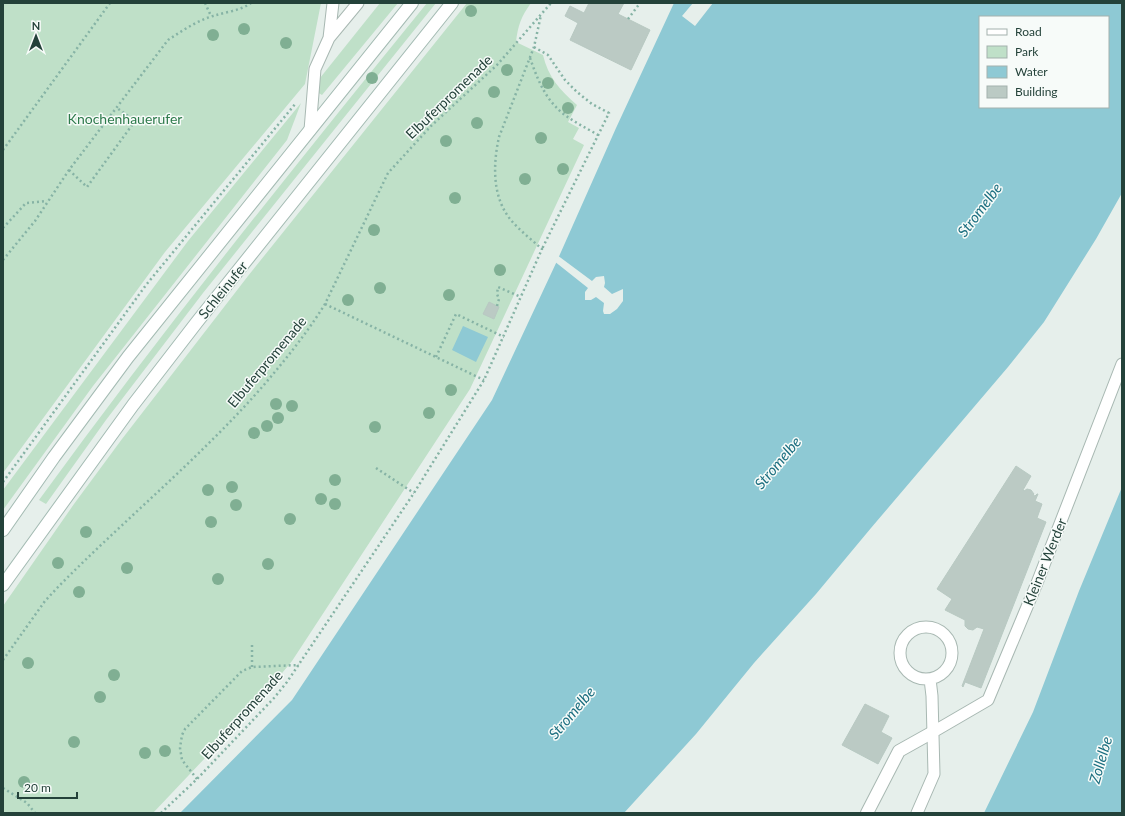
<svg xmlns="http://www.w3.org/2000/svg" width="1125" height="816" font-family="Lato,sans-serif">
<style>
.green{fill:#bfe0c8}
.water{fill:#8ec9d4;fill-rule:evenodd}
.pier{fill:#e6efeb}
.building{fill:#bbcac4;stroke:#b8c9c2}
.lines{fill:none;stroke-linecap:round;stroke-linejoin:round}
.service-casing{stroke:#a8b8b2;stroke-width:13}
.minor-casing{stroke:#a8b8b2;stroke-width:14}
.secondary-casing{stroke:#a4bbb3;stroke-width:14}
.path{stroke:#86b3a5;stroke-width:2.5;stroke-dasharray:2 3;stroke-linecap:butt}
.service{stroke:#fff;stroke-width:11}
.minor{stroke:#fff;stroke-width:12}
.secondary{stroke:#fff;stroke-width:12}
.tree{fill:#80af93}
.labels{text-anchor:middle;stroke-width:3;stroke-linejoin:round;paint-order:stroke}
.street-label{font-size:14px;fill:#24423a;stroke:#f7fbf9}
.park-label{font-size:14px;fill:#2d7a4b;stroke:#f7fbf9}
.water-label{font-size:15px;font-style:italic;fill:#1c6f80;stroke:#f7fbf9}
</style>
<rect width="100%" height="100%" fill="#e6efeb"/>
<path class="green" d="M3,3H321L305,84L165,252L3,473Z
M380,3H398L322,95L317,92L320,78Z
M427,3H436L203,293L106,420L46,504L39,500C163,329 295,166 427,3Z
M467,3H531C521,17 518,25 516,42L543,55C548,77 560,90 577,105L568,122L579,128L573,139L584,145L470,389L292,661L259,701L153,813H3V606L74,504L122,439L248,276Z
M301,103L287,140L93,386L3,510V490L188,241Z"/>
<path class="water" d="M674,3H1122V193L1096,239L1044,322L1008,367L871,528L816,594L754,663L696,734L624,813H180L292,700L492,400L557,261L616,128ZM980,17H1108V107H980Z
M463,326L488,337L476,362L452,350Z
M1122,487V813H984L1033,712L1079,591Z"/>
<path class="pier" d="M693,3H713L695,26L682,16Z
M557,255L592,281L596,277L604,276L605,283L604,287L612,294L623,289V301L617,309L610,314H604L603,311L604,303L596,297L591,300H585V292L588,288L554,261Z"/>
<path class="building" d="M589,3H624L618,14L650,30L631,70L570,40L578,23L565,16L570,6L584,13Z
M489,302L499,307L494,319L483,314Z
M1016,466L1031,476L1023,490L1024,491L1027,489L1031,490L1034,494L1033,495L1035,496L1037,494H1038L1035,501L1042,504L1037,518L1046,522L981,688L965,682L963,687L962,686L984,629L977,627L973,630L968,629L965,626V620L945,610L952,599L937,589Z
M865,704L889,716L881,732L892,738L878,764L842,745Z"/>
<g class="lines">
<g class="service-casing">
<path id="service" d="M329,38L358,3
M310,130L315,69L329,38L333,3
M900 653a26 26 0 1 1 52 0a26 26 0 1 1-52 0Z
M933,732L988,700L1037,583L1122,364
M917,813L934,774L932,696L930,679"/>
</g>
<g class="minor-casing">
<path id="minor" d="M867,813L899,751L933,732"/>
</g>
<g class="secondary-casing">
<path id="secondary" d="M3,530L54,457L128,357L412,3
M3,585L133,405L197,322L452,3"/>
</g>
<path class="path" d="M205,3L211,16
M628,19L640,3
M534,47L548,55L565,80L577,92L592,104L609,113L542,249
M530,58C536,75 543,94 556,107C567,119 585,127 598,135
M3,150L110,3
M69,170L87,187L135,121L117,108
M3,228L26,203L47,201
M3,260L35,221L69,170L168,40C182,31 196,21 213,16C225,12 240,11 251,3
M325,304L484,380
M497,306L499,299L497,294L498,287L521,297
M436,357L456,314L504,337
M376,468L414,493
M3,482L146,285L296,103
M3,660L45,601L58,587C125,519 200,458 263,386C286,359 307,333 325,304L388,173L431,126L497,65L551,3
M252,667V643
M197,779L182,760L180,748L182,735L185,729L242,671L252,667L299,665
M3,788L27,803L35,813
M161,813L197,779L274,698L287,682L414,493L484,380L542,249C532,240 519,230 510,219C492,196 493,164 499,137L534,47L541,15"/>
<use href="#service" class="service"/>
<use href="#minor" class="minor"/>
<use href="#secondary" class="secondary"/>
</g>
<g class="tree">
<circle cx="471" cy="11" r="6"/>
<circle cx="244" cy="29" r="6"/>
<circle cx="213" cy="35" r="6"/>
<circle cx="286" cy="43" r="6"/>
<circle cx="507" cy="70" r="6"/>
<circle cx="372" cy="78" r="6"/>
<circle cx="548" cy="83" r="6"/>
<circle cx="494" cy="92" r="6"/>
<circle cx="568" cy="108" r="6"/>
<circle cx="477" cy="123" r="6"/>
<circle cx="541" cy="138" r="6"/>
<circle cx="446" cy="141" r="6"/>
<circle cx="563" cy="169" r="6"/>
<circle cx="525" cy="179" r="6"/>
<circle cx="455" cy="198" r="6"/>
<circle cx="374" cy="230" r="6"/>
<circle cx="500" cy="270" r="6"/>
<circle cx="380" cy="288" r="6"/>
<circle cx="449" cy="295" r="6"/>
<circle cx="348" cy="300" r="6"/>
<circle cx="451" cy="390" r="6"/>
<circle cx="276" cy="404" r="6"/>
<circle cx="292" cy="406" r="6"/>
<circle cx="429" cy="413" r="6"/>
<circle cx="278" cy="418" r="6"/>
<circle cx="267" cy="426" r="6"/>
<circle cx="375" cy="427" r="6"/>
<circle cx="254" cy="433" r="6"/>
<circle cx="335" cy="480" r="6"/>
<circle cx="232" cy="487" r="6"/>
<circle cx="208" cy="490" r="6"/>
<circle cx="321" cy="499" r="6"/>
<circle cx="335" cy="504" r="6"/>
<circle cx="236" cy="505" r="6"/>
<circle cx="290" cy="519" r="6"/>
<circle cx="211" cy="522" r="6"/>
<circle cx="86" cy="532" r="6"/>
<circle cx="58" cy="563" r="6"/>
<circle cx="268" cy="564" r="6"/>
<circle cx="127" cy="568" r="6"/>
<circle cx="218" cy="579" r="6"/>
<circle cx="79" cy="592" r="6"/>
<circle cx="28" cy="663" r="6"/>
<circle cx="114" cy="675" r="6"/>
<circle cx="100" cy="697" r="6"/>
<circle cx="74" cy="742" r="6"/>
<circle cx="165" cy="751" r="6"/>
<circle cx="145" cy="753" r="6"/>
<circle cx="24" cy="782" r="6"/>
</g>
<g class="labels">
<g class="street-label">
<text transform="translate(449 97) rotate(-44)" y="5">Elbuferpromenade</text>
<text transform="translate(223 290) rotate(-51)" y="5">Schleinufer</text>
<text transform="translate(267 362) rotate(-50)" y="5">Elbuferpromenade</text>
<text transform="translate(1045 562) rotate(-68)" y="5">Kleiner Werder</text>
<text transform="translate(242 715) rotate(-48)" y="5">Elbuferpromenade</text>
</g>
<g class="park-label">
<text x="125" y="124">Knochenhauerufer</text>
</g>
<g class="water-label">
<text transform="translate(980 210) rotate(-53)" y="5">Stromelbe</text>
<text transform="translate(778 463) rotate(-50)" y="5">Stromelbe</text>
<text transform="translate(572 713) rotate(-50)" y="5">Stromelbe</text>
<text transform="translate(1101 760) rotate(-74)" y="5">Zollelbe</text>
</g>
</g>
<rect width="1125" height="816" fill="none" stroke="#24423a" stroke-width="8"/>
<rect x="979" y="16" width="130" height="92" fill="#f7fbf9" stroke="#a3b1ad"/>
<rect x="987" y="29" width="20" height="6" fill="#ffffff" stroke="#a3b1ad"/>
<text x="1015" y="36" font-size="12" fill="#24423a">Road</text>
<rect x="987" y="46" width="20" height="12" fill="#bfe0c8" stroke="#a3b1ad"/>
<text x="1015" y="56" font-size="12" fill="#24423a">Park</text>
<rect x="987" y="66" width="20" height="12" fill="#8ec9d4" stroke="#a3b1ad"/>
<text x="1015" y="76" font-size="12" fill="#24423a">Water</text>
<rect x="987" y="86" width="20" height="12" fill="#bbcac4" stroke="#a3b1ad"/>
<text x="1015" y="96" font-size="12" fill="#24423a">Building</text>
<g transform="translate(36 36)" stroke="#f7fbf9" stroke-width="3" paint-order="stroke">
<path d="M0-3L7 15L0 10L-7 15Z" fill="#24423a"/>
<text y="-6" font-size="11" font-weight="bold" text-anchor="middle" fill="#24423a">N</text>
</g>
<path d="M18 792v6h59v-6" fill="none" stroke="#24423a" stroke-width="2"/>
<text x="24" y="792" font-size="12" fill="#24423a" stroke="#f7fbf9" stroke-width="3" paint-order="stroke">20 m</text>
</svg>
